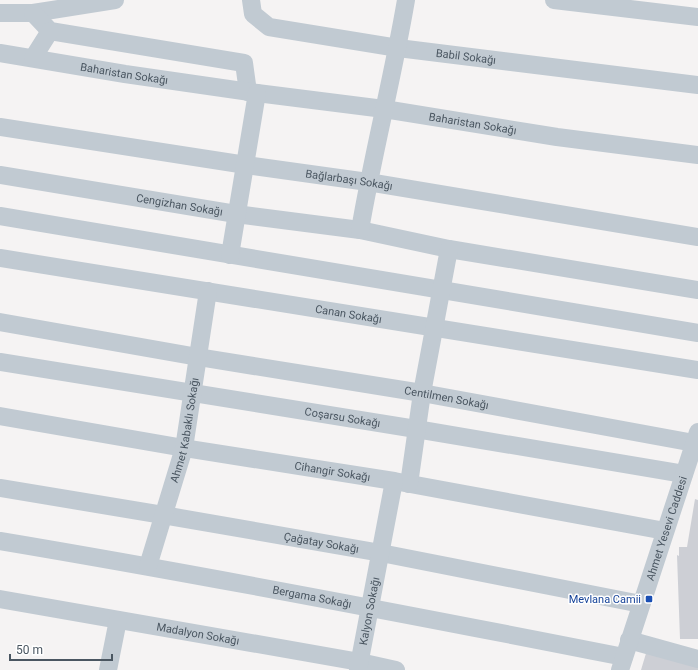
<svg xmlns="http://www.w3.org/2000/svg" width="698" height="670" font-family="Roboto,sans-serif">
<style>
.building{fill:#cdcfd5}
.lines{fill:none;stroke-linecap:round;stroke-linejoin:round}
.minor{stroke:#c1cad2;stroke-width:18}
.transit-dot{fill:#1a4fb4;stroke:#fff;stroke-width:1.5}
.labels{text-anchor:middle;stroke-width:3;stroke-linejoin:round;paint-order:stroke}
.street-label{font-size:11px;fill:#4a5661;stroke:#fff}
.transit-label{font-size:11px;fill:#164399;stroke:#fff;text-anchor:end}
</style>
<rect width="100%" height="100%" fill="#f5f3f3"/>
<path class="building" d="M695,499L698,500V639H680L677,555L679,556V547H687Z
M647,650L698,664V670H641Z"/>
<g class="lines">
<g class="minor">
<path id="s1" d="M251,0L253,14L269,27L398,48L698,85"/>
<path d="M554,0L698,17"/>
<path d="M0,13H33L115,0"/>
<path d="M33,13L50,31L244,63L248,92"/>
<path id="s2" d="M0,53L125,74L257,93L384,109L557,137L698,155"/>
<path d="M33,58L50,31"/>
<path id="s3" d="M0,127L246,165L368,182L698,237"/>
<path id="s4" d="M0,175L236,214L360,230L449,249L698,290"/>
<path d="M0,216L698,333"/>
<path d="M360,230C373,153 393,77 406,0"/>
<path d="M230,255L257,93"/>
<path id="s5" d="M0,258L698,370"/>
<path id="s6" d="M0,322L198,357L422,393L694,443"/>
<path id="s7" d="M0,362L416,429L684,474"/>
<path id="s8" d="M0,416L184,448L394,481L665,531"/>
<path d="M409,484L422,393L449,249"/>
<path id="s9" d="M0,488L163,515L381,553L641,604"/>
<path id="s10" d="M0,541C209,576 416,616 624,657"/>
<path id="s11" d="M148,566L184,448L208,291"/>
<path id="s12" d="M0,599L360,662L396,670"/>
<path d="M629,640L698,659"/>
<path d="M108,670L118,620"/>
<path id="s13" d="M358,670L394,481"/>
<path id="s14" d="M620,670L698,432"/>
</g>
</g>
<rect class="transit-dot" x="645" y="595" width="8" height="8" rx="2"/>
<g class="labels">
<g class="street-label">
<text dy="4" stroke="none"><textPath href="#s1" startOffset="234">Babil Sokağı</textPath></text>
<text dy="4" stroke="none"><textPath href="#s2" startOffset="126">Baharistan Sokağı</textPath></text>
<text dy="4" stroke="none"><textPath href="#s2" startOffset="478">Baharistan Sokağı</textPath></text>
<text dy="4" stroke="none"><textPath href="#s3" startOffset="353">Bağlarbaşı Sokağı</textPath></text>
<text dy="4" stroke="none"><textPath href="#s4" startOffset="182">Cengizhan Sokağı</textPath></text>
<text dy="4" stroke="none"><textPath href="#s5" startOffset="353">Canan Sokağı</textPath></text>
<text dy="4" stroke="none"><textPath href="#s6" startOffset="453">Centilmen Sokağı</textPath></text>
<text dy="4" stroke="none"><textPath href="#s7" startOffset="347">Coşarsu Sokağı</textPath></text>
<text dy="4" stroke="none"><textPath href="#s11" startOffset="141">Ahmet Kabaklı Sokağı</textPath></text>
<text dy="4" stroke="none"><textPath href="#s8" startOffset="337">Cihangir Sokağı</textPath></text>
<text dy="4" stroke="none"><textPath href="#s14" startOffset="149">Ahmet Yesevi Caddesi</textPath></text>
<text dy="4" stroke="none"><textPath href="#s9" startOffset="326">Çağatay Sokağı</textPath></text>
<text dy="4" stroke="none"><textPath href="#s10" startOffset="317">Bergama Sokağı</textPath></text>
<text dy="4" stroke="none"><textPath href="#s13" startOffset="60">Kalyon Sokağı</textPath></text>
<text dy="4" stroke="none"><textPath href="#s12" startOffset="201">Madalyon Sokağı</textPath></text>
</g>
<g class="transit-label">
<text x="641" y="603">Mevlana Camii</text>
</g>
</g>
<path d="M10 654v6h102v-6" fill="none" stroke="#4a5661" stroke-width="2"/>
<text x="16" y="654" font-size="12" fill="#4a5661" stroke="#ffffff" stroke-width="3" paint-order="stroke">50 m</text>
</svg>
